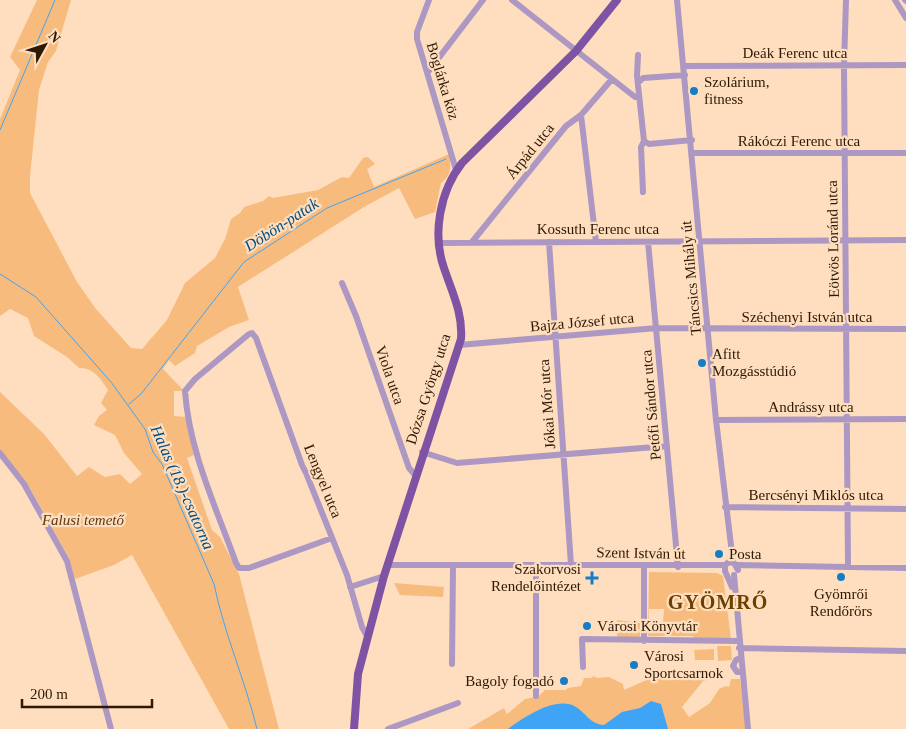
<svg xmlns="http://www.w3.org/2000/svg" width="906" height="729" font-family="Georgia,serif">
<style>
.green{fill:#f7bc7d;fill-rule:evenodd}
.water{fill:#40a4f6}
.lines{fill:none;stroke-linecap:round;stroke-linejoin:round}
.stream{stroke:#40a4f6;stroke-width:1}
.minor{stroke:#ad97c3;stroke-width:6}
.major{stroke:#7e53a3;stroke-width:8}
.poi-dot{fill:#147dc7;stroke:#fedebe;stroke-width:2}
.labels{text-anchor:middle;stroke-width:4.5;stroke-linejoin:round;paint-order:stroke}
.street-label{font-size:15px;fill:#2d1904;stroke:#fedebe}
.poi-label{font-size:15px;fill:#2d1904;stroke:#fedebe;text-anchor:start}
.park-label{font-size:15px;font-style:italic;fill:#5b3910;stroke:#fedebe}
.water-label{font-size:16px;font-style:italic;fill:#004d81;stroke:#fedebe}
.district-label{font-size:20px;font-weight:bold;letter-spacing:1px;fill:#6c4000;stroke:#fedebe}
</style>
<rect width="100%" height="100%" fill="#fedebe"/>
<path class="green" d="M37,0H71L56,51L48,62L39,90L30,176V193L77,282L96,309L131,348L142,349L167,320L185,283L215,258L225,239L231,219L240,213L244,207L263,201L269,196L273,198L318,190L342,177L349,178L363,158L368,157L375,164L367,169L374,187L449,154C451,167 452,174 441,183L435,212L415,219L399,188L364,207L238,287L249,320L229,327L197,346L195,353L175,366L169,360L163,369L184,391H174V416L186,417L194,455L187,458L212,530L220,537L239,574L279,729H229L132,555L114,565L75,579L69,558L30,488L0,449V392L44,434L77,476L89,467L105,477L120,474L130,484L142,474L124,453L115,435L94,425L99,416L107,410L101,403L108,390C101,379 93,367 79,368L67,357L34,336L28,318L10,309L0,316V119L20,70L10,57Z
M649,572L717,573L723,576L731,639H694L693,636H648ZM649,609H664L663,624L649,623Z
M394,583L444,587L443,597L400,595Z
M617,620L640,623V637H617Z
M717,646H731L732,660L718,661Z
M714,649V660H695L694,650Z
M714,670L711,679L703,681L682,707L689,717L710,703L719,689L726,686L729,687L731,679H740L746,729H468L504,708L507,714L525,699L539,696L545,690H565L568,688L581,686L584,678H592L593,676L597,678L609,677L623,684L624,690L651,678L668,674Z"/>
<path class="water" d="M651,701L661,704L668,729H508C523,718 556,695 576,707C587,714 590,724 604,725L622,712L640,708Z"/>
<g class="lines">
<path class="stream" d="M0,130L55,0
M0,274L36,297L111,382L145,429L153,452L162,464L214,584C224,633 245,680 257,729
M129,404L141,394L244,262L327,208L446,159"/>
<path class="minor" d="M429,0L417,32V39L456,170
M512,0L635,97H639
M677,0L716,420L733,562
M846,0L844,66L848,567
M895,0L906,18
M905,0L906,1
M638,55L637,76L644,141L641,147L643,192
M684,66L906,65
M428,72L483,0
M638,83L643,78L685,75
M581,115L596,242
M644,141L649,144L692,140
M693,153H906
M472,242L566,126L581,115L612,79
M549,242L571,565
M648,242L678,567
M439,243L906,240
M342,283L356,316L409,468L415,475
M459,345L657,328L906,329
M716,420L906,419
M422,452L457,463L667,446
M0,453L24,484L67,561L111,729
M725,507L906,509
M332,538L249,568H239L236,563C216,507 189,451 185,391L195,379L249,334L252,333L256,338L302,465L306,473L347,575L362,627L367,636
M387,565H725
M737,565L906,568
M734,575L748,729
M350,587L384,576
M732,587L725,571V565L729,562L734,563L738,570
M644,641V566
M739,648L906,651
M740,658L736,660L733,666L737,672H741
M452,664L453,565
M583,667L582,639L739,641
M536,696V565
M388,729L458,703"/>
<path class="major" d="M354,729L358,674L384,576L461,339C463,313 452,292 444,268C432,234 440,191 462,163L576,51L617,0"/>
</g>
<g class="poi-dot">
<circle cx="694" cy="91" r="5"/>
<circle cx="702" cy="363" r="5"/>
<circle cx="719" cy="554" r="5"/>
<circle cx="841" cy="577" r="5"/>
<path d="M589.5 570.5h5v5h5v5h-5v5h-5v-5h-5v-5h5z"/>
<circle cx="587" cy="626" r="5"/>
<circle cx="634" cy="665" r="5"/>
<circle cx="564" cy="681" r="5"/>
</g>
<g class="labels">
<g class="street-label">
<text x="795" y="58">Deák Ferenc utca</text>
<text transform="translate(443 81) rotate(73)" y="5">Boglárka köz</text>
<text x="799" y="146">Rákóczi Ferenc utca</text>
<text transform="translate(530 151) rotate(-51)" y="5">Árpád utca</text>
<text x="598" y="234">Kossuth Ferenc utca</text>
<text transform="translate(833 239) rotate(-91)" y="5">Eötvös Loránd utca</text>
<text transform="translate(691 278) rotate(-95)" y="5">Táncsics Mihály út</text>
<text x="807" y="322">Széchenyi István utca</text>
<text transform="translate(582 322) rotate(-5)" y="5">Bajza József utca</text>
<text transform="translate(390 375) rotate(71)" y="5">Viola utca</text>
<text transform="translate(428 389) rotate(-72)" y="5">Dózsa György utca</text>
<text transform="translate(547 404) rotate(-94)" y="5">Jókai Mór utca</text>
<text transform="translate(651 405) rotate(-95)" y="5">Petőfi Sándor utca</text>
<text x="811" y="412">Andrássy utca</text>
<text transform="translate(323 481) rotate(68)" y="5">Lengyel utca</text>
<text x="816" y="500">Bercsényi Miklós utca</text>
<text transform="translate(641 553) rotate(1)" y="5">Szent István út</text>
</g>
<g class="poi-label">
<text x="704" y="87">Szolárium,<tspan x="704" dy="17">fitness</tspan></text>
<text x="712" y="359">Afitt<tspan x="712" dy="17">Mozgásstúdió</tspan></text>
<text x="729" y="559">Posta</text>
<text x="581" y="574" text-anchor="end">Szakorvosi<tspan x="581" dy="17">Rendelőintézet</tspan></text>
<text x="841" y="599" text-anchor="middle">Gyömrői<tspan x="841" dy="17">Rendőrörs</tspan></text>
<text x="597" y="631">Városi Könyvtár</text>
<text x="644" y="661">Városi<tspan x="644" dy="17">Sportcsarnok</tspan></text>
<text x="554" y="686" text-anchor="end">Bagoly fogadó</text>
</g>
<g class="park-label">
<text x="83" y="525">Falusi temető</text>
</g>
<g class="water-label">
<text transform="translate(281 224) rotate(-33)" y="6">Döbön-patak</text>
<text transform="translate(183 487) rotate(66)" y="6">Halas (18.)-csatorna</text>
</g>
<g class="district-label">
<text x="718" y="609">GYÖMRŐ</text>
</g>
</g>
<g transform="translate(45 45) rotate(50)" stroke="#fedebe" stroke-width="4" paint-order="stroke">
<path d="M0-4L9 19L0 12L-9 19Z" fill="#2d1904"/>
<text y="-8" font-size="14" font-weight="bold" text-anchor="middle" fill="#2d1904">N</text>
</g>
<path d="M22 699v8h130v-8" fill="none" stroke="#2d1904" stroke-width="2.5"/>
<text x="30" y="699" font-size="15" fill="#2d1904" stroke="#fedebe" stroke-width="4" paint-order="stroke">200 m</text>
</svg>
